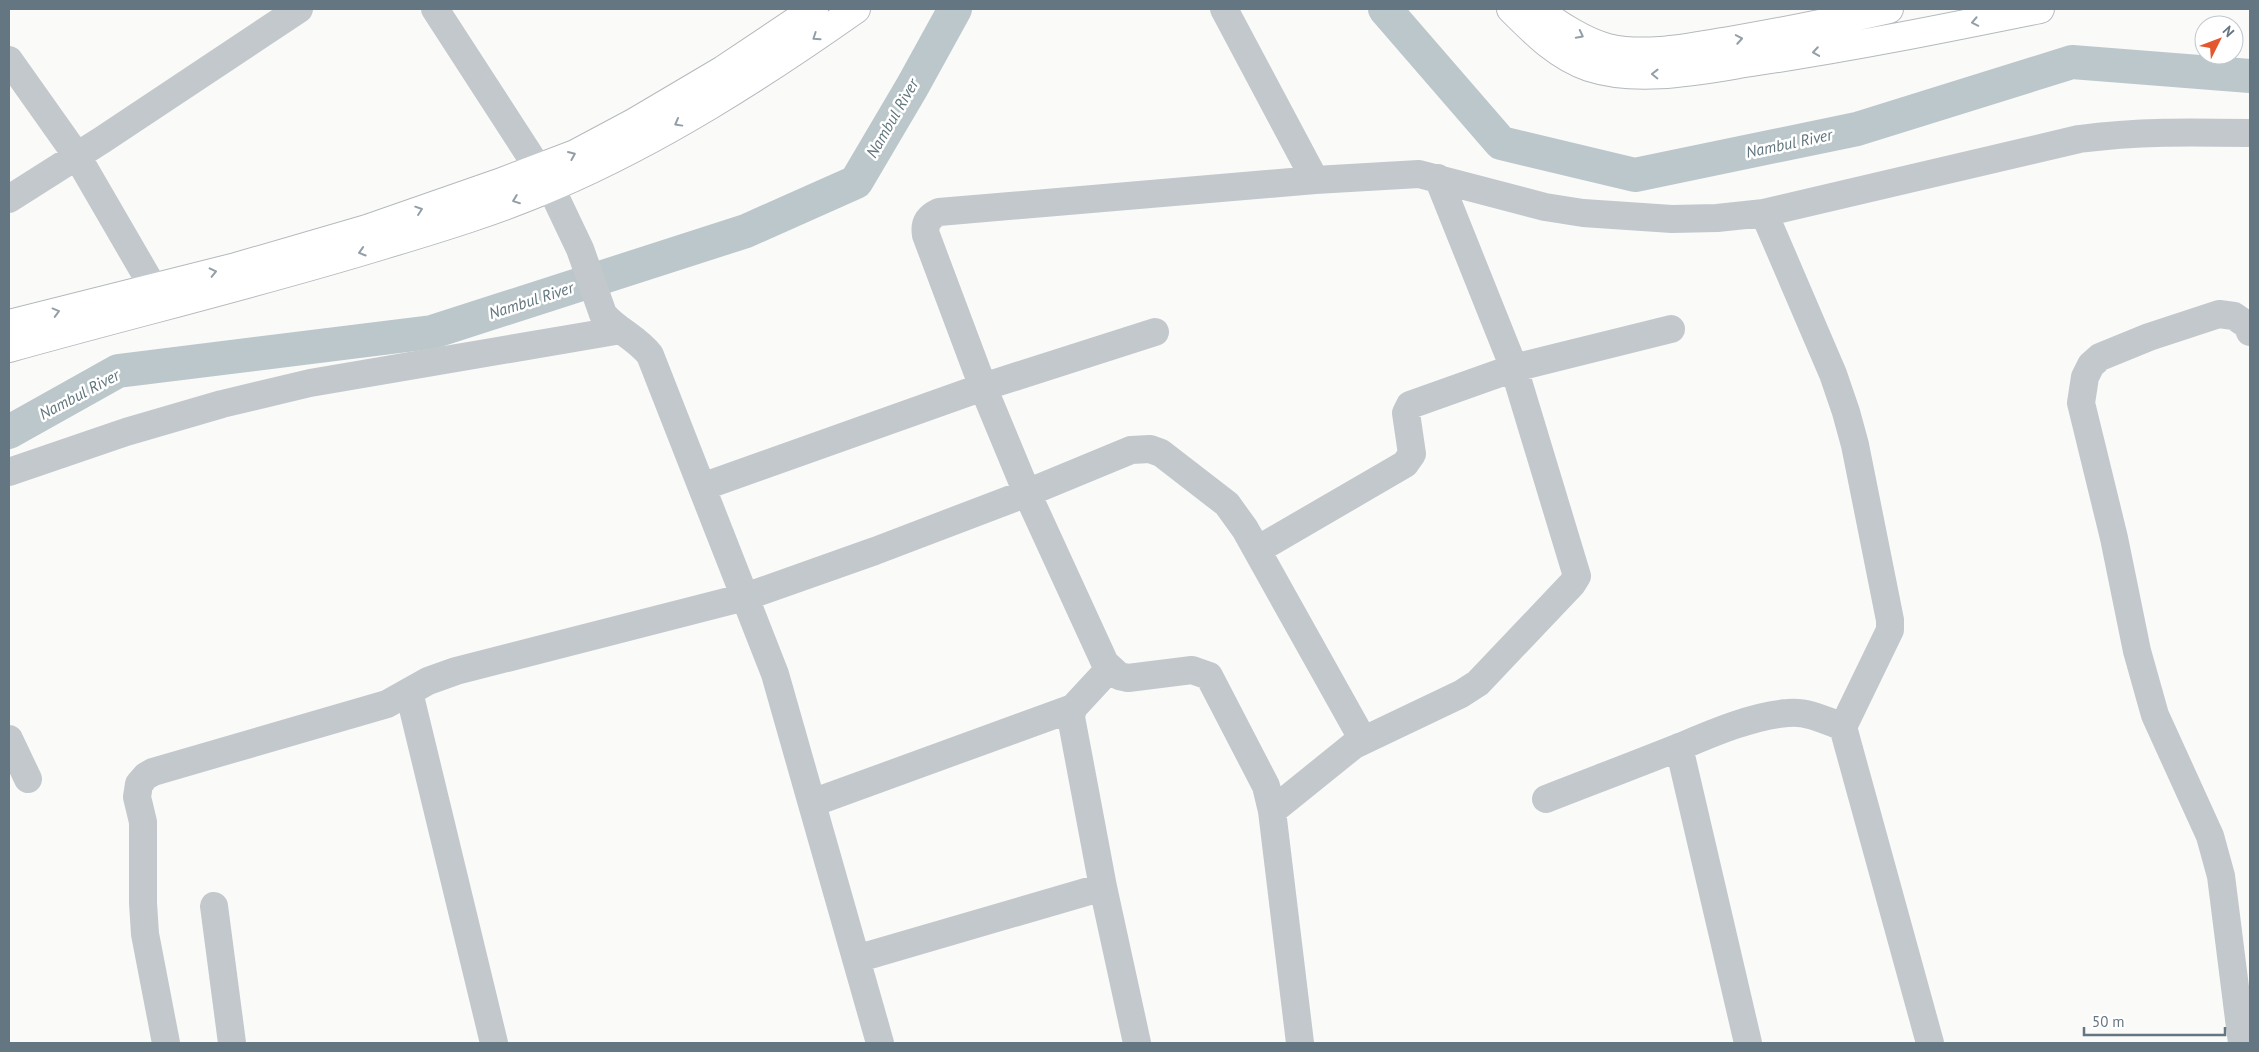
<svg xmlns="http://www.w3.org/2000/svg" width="2259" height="1052" font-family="'PT Sans',sans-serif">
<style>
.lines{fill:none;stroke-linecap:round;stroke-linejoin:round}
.river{stroke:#bbc7cb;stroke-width:34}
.highway-casing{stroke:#b4b9bd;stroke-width:30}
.minor{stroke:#c3c8cc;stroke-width:28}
.highway{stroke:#fff;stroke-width:28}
.oneway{stroke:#939fa8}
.labels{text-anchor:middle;stroke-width:5;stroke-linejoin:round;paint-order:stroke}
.water-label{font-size:16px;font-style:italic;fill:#60757c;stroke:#fff}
</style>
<rect width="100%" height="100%" fill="#fafaf8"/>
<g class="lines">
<path class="river" d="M1385,9L1501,143L1635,175L1857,129L2072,62L2250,76
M9,432L118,371L432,332L746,231L856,182L912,87L955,9"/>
<g class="highway-casing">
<path id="highway" d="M1511,9C1534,32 1557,56 1589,67C1641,84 1705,69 1758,61C1853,47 1946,28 2040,9
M1539,9C1555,24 1587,43 1608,48C1647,57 1691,47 1729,41C1783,32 1836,21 1889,9
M9,324L236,267L367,229L499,183L575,154L635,122L723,70L814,9
M9,348C134,313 259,283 383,245C440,228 499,210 554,186C661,140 761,76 856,9"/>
</g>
<path class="minor" d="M435,9L551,188L580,249L603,314C616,330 637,338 650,355L775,674L880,1043
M1224,9L1315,180
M9,60L77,156L153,287
M9,199L102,140L299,9
M1764,213L1833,374L1846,412L1855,445L1890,620V630L1843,727L1930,1043
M9,472L126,432L222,404L310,383L621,330
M702,487L983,387L1155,332
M1257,550L1405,464L1412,454L1406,413L1410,405L1514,368L1671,329
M1110,668L1073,708L1071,717L1103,887L1137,1043
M409,692L494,1043
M9,739L28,779
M1679,747L1748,1043
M1546,799C1592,781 1637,764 1682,746C1712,733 1755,715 1788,713C1807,711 1825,720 1843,727
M812,803L1073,708
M1272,811L1354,745L1461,694L1478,683L1572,584L1577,576L1514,368L1438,178
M214,906L232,1043
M856,959L1103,887
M166,1043L145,934L143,903V822L137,797L139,784L146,776L153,772L387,704L428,681L456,671L745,597L875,551L1027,493L1131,450L1150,449L1161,453L1227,504L1245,529L1363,740
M1300,1043L1272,811L1266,786L1209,676L1192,670L1128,678L1119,676L1105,663L1027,493L983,387L926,235C924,224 928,217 939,212L1315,180L1419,174L1545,207L1583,213L1672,219L1717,218L1764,213L2079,139C2137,131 2192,132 2250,133
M2242,1043L2221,876L2210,836L2155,715L2137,651L2114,538L2081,403L2085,377L2091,365L2100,357L2149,337L2219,314L2234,316L2247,325L2250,332"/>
<use href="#highway" class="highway"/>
</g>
<defs><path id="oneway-chevron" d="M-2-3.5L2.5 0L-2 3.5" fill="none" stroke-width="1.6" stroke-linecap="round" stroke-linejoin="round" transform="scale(1.25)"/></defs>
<g class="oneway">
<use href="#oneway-chevron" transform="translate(1975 22) rotate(169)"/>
<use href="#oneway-chevron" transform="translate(1580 35) rotate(27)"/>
<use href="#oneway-chevron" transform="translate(816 37) rotate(146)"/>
<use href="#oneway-chevron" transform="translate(1739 39) rotate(-10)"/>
<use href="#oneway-chevron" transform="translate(1816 52) rotate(171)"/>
<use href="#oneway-chevron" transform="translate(1655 74) rotate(-179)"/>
<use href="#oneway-chevron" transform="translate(678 123) rotate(151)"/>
<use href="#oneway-chevron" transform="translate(572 155) rotate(-23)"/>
<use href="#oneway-chevron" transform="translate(516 200) rotate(159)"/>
<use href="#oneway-chevron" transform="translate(419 210) rotate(-19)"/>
<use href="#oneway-chevron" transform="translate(362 252) rotate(163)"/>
<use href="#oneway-chevron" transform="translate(213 272) rotate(-13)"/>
<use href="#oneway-chevron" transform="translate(56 312) rotate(-15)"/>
</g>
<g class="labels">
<g class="water-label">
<text transform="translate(892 118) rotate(-60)" y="6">Nambul River</text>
<text transform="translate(1789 143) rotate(-12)" y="6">Nambul River</text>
<text transform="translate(531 300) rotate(-18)" y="6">Nambul River</text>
<text transform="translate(79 394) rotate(-28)" y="6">Nambul River</text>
</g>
</g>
<rect width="2259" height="1052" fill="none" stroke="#657683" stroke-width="20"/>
<g transform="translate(2219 40) rotate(48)"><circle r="24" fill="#ffffff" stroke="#c1c8cd"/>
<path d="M0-4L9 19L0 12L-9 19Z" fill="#e4572e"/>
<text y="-8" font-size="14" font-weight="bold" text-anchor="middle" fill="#657683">N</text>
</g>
<path d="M2084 1027v8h141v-8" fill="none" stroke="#657683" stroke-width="2.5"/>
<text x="2092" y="1027" font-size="15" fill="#657683" stroke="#ffffff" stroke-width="4" paint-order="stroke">50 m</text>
</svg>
